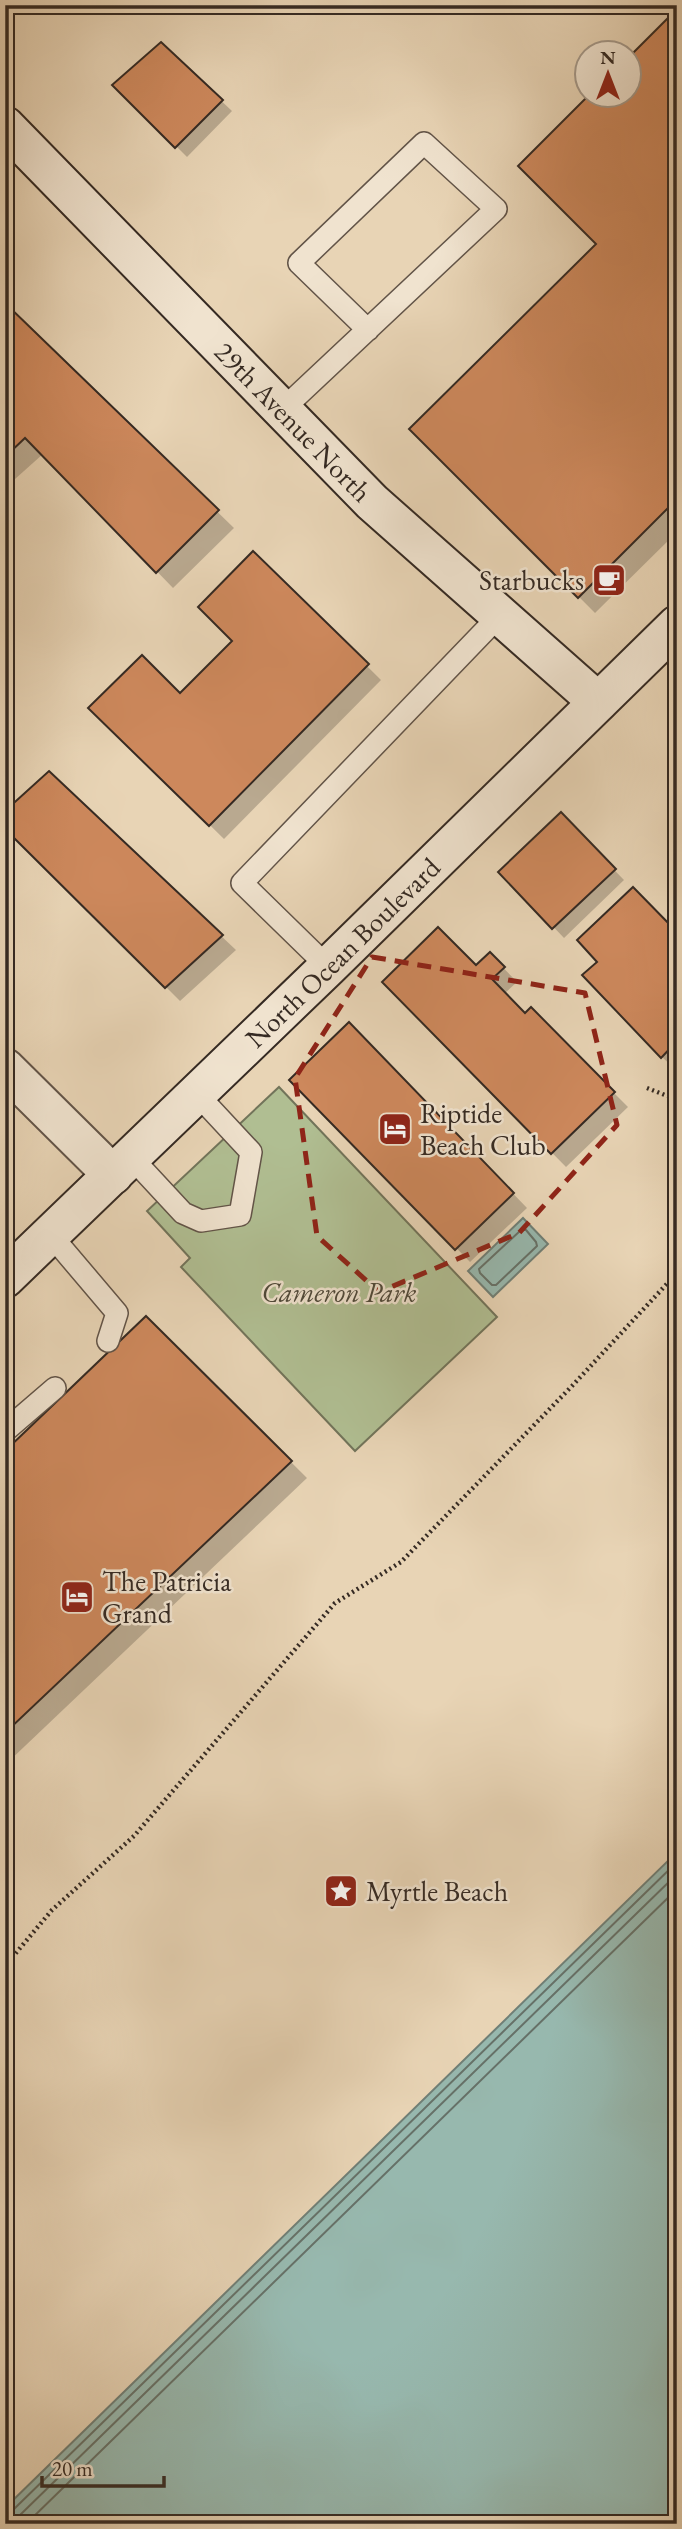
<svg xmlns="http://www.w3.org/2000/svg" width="682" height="2529" font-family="'EB Garamond',serif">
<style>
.green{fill:#b0be92;stroke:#72745a;stroke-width:2}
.water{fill:#97b8ae;stroke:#707f76;stroke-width:2}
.shadow{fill:#0003}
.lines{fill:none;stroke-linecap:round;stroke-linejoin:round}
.shore{stroke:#667168;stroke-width:2}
.building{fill:#cd885c;stroke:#352a23;stroke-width:2}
.lane-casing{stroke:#625448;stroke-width:24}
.street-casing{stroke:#625448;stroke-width:42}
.secondary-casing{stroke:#352a23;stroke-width:42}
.path{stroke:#352a23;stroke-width:4.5;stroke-dasharray:2 3.5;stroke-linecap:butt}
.lane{stroke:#f0e3cf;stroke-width:21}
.street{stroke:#f0e3cf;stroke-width:38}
.secondary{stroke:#f0e3cf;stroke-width:38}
.marked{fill:none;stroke:#8f2418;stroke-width:5;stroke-dasharray:14 9;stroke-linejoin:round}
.labels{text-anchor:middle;stroke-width:5;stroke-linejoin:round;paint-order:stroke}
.street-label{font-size:28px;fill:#352a23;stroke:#f0e3cf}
.poi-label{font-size:28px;fill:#352a23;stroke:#f0e3cf;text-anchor:start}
.park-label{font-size:28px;font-style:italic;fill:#4e4839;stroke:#f0e3cf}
</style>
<rect width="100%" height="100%" fill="#e8d4b5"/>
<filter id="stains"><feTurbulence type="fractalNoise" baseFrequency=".00286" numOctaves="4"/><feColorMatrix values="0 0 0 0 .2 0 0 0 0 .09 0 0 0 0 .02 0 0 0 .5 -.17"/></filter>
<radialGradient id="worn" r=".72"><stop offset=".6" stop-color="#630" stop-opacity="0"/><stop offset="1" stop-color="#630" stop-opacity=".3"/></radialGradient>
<path class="green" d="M279,1087L497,1317L355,1451L181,1267L190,1258L147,1211Z"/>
<path class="water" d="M523,1218L548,1244L493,1297L468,1271Z
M677,1852V2524H5V2508Z"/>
<path class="shadow" d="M677,11V532L595,613L412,429L599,244L630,94V58Z
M161,44L232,111L187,157L115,85Z
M5,305L234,528L173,588L43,454L5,488Z
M253,553L381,680L224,839L91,708L180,695L234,641Z
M5,734L14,742L5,751Z
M49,773L236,950L180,1001L5,826Z
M561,815L624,880L564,938L501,872Z
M677,934V1070H676L662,1057Z
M490,954L517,982L504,994L525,1015L531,1010L628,1107L566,1167L384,982L476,968Z
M349,1024L527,1208L470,1262L292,1080Z
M146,1318L307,1478L5,1765V1454Z"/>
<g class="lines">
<path class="shore" d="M521,1230H526L536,1242L537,1246L496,1285H492L480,1273L479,1269Z
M5,2512L13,2510L677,1862
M5,2521L19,2516L677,1874
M26,2524L677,1889"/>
</g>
<path class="building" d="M677,9V499L578,598L409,429L596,244L518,166L590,94H630V56Z
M161,42L223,100L175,148L112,85Z
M5,303L219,510L156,573L25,438L5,457Z
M253,551L369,664L209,826L88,708L142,655L180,693L232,641L198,607Z
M49,771L223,935L165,988L5,829V811Z
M561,812L616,869L552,929L498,872Z
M633,887L677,932V1041L661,1058L582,975L597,962L577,940Z
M438,927L476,965L490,952L505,967L492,979L525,1013L531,1007L615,1092L551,1154L382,982Z
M349,1022L514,1193L455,1250L289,1080Z
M146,1316L292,1461L5,1733V1451Z"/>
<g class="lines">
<g class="lane-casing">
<path id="lane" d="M282,410L496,209L424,143L299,263L368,330
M328,967L242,883L500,615
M131,1157L183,1213L201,1221L240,1215L251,1152L196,1093
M50,1234L117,1313L108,1341
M5,1431L55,1388"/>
</g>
<g class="street-casing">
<path id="street" d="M5,1068L113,1175"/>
</g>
<g class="secondary-casing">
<g id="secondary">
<path id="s1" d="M5,126L372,502L598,702"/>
<path id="s2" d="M5,1278L328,967L677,625"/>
</g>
</g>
<path class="path" d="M647,1088L670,1097L677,1103
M5,1966L52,1910L134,1836L335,1603L401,1562L572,1386L677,1273"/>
<use href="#lane" class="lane"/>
<use href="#street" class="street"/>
<use href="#secondary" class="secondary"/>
</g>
<path class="marked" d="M372,957L585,993L617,1125L519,1233L379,1292L317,1236L295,1078Z"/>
<defs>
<g id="cafe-square" transform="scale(1.75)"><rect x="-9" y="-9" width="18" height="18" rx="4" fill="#8f2418" stroke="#f0e3cf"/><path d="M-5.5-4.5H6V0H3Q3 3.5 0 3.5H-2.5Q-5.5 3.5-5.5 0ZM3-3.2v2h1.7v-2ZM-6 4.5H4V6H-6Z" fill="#fff"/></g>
<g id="hotel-square" transform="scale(1.75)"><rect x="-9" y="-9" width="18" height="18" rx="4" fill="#8f2418" stroke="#f0e3cf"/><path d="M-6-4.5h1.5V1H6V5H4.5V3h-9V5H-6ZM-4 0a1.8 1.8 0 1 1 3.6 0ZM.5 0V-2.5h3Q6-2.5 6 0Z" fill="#fff"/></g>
<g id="sight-square" transform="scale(1.75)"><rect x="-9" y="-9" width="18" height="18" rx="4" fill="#8f2418" stroke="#f0e3cf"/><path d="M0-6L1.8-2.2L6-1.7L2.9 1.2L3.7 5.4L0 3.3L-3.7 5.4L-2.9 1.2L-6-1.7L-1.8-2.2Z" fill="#fff"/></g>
</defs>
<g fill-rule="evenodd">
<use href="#cafe-square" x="609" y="580"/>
<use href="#hotel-square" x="395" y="1129"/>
<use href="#hotel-square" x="77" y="1597"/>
<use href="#sight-square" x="341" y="1891"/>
</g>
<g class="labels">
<g class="street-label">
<text dy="10" stroke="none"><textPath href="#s1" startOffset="413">29th Avenue North</textPath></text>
<text dy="10" stroke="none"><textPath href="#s2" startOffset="469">North Ocean Boulevard</textPath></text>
</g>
<g class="poi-label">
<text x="584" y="590" text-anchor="end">Starbucks</text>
<text x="420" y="1123">Riptide<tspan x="420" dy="32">Beach Club</tspan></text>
<text x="102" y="1591">The Patricia<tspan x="102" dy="32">Grand</tspan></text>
<text x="366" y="1901">Myrtle Beach</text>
</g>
<g class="park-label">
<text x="339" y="1302">Cameron Park</text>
</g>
</g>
<rect width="682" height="2529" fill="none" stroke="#e8d4b5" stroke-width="28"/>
<rect x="7" y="7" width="668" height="2515" fill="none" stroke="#352a23" stroke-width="3.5"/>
<rect x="14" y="14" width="654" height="2501" fill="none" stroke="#352a23" stroke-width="2"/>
<g transform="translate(608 74)"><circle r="33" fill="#f0e3cf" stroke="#a5998a" stroke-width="2"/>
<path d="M0-5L12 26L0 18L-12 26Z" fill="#8f2418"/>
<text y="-10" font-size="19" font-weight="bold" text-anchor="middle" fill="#352a23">N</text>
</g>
<path d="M42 2476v10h122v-10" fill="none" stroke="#352a23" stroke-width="3.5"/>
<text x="52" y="2476" font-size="21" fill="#352a23" stroke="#f0e3cf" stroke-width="5" paint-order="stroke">20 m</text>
<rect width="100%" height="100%" filter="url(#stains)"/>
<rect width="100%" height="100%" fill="url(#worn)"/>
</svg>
